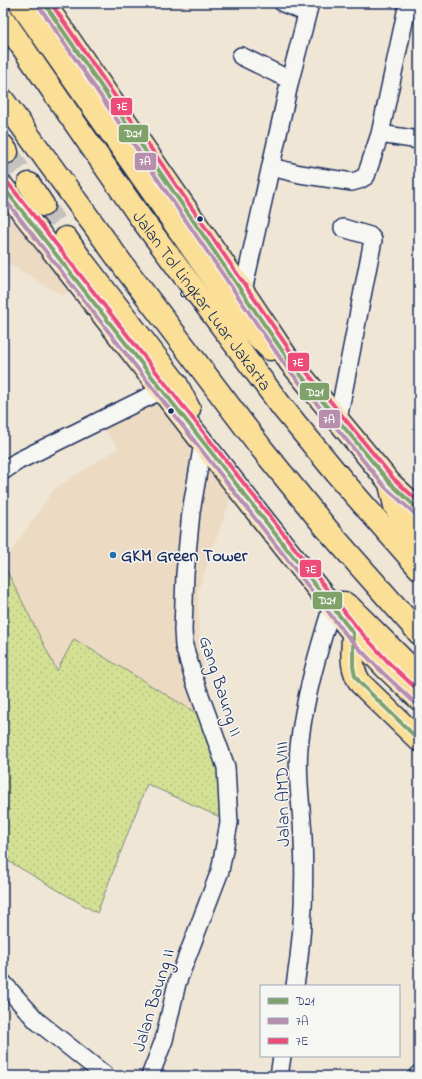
<svg xmlns="http://www.w3.org/2000/svg" width="422" height="1079" font-family="'Indie Flower',sans-serif">
<style>
.built{fill:#ecdac2}
.grass{fill:url(#grass-dots);stroke:#788879}
.lines{fill:none;stroke-linecap:round;stroke-linejoin:round}
.highway-tunnel{stroke:#c5c1be;stroke-width:22;stroke-dasharray:22 11;stroke-linecap:butt}
.street-casing{stroke:#1b2f5e;stroke-width:20}
.highway-casing{stroke:#1b2f5e;stroke-width:25}
.street{stroke:#f6f6f2;stroke-width:17}
.highway{stroke:#fbdf96;stroke-width:22}
.bus-1-casing{stroke:#f6f6f2;stroke-width:7}
.bus-2-casing{stroke:#f6f6f2;stroke-width:7}
.bus-3-casing{stroke:#f6f6f2;stroke-width:7}
.bus-1{stroke:#7fa26b;stroke-width:4}
.bus-2{stroke:#b88ead;stroke-width:4}
.bus-3{stroke:#ed4c78;stroke-width:4}
.bus-dot{fill:#1b2f5e;stroke:#f6f6f2;stroke-width:1.5}
.poi-dot{fill:#1f6fb2;stroke:#f6f6f2;stroke-width:1.5}
.labels{text-anchor:middle;stroke-width:3;stroke-linejoin:round;paint-order:stroke}
.street-label{font-size:18px;fill:#1b2f5e;stroke:#f6f6f2}
.poi-label{font-size:18px;font-weight:bold;fill:#1b2f5e;stroke:#f6f6f2;text-anchor:start}
.line-badge{stroke:#f6f6f2;stroke-width:1.5}
.badge-label{font-size:11px;text-anchor:middle;font-weight:bold;fill:#fff}
</style>
<defs>
<pattern id="grass-dots" width="8" height="8" patternUnits="userSpaceOnUse"><rect width="8" height="8" fill="#d4e194"/><path d="M2 2h.1M6 6h.1" fill="none" stroke="#b5c182" stroke-width="1.8" stroke-linecap="round"/></pattern>
</defs>
<rect width="100%" height="100%" fill="#f0e6d6"/>
<filter id="ink" filterUnits="userSpaceOnUse"><feTurbulence type="fractalNoise" baseFrequency=".025" numOctaves="2"/><feDisplacementMap in="SourceGraphic" scale="8" xChannelSelector="R" yChannelSelector="G"/><feConvolveMatrix kernelMatrix="1 2 1 2 8 2 1 2 1" color-interpolation-filters="sRGB"/></filter>
<g filter="url(#ink)">
<path class="built" d="M3,164L41,221L93,270L63,296L3,260Z
M163,386L235,486L198,590L199,648L218,726L74,639L57,671L3,563L54,489L119,448L96,420Z"/>
<path class="grass" d="M3,563L57,671L74,639L218,726L226,820L147,784L97,913L3,858Z"/>
<g class="lines">
<path class="highway-tunnel" d="M7,152L29,184
M43,205L66,238"/>
<g class="street-casing">
<path id="street" d="M283,3L307,13
M241,56L290,80
M380,134L419,140
M271,167L300,174L352,182L359,180L366,176L380,134L408,3
M243,291L290,80L310,3
M338,419L373,240L370,236L343,228
M3,471L18,461L162,390
M3,983L37,1021L106,1076
M295,986C303,938 305,887 303,838C302,808 296,778 299,747C304,699 318,652 332,606
M150,1076L164,1040L177,983L220,871L229,823L226,767L194,679L184,646L183,630L185,574L191,512L203,443
M279,1076L282,1056
M417,1076L419,1074"/>
</g>
<g class="highway-casing">
<g id="highway">
<path d="M20,3L245,324L270,349"/>
<path d="M44,3L248,299L290,362L390,483L419,510"/>
<path id="s1" d="M3,19L140,217L282,407L342,480L419,568"/>
<path d="M3,100L125,268L262,449L327,529L419,633"/>
<path d="M3,146L7,152"/>
<path d="M29,184L43,205"/>
<path d="M3,187L257,512L353,633L386,668L419,699"/>
<path d="M66,238L80,258L176,383L189,409"/>
<path d="M390,484L395,506L405,524L419,539"/>
<path d="M340,603H344L351,608L419,676"/>
<path d="M353,633C353,652 349,667 361,684L419,740"/>
</g>
</g>
<use href="#street" class="street"/>
<use href="#highway" class="highway"/>
<g class="bus-1-casing">
<path id="bus-1" d="M44,3L290,362L390,483L419,510
M3,187L353,633V666L355,676L361,684L419,740"/>
</g>
<g class="bus-2-casing">
<path id="bus-2" d="M39,6L285,365L385,487L415,514
M3,197L348,637L382,672L415,703"/>
</g>
<g class="bus-3-casing">
<path id="bus-3" d="M51,3L295,358L394,479L419,502
M8,183L358,629L390,664L419,691"/>
</g>
<use href="#bus-1" class="bus-1"/>
<use href="#bus-2" class="bus-2"/>
<use href="#bus-3" class="bus-3"/>
</g>
</g>
<g class="bus-dot">
<circle cx="200" cy="219" r="3.5"/>
<circle cx="171" cy="411" r="3.5"/>
</g>
<circle class="poi-dot" cx="113" cy="555" r="4"/>
<g class="labels">
<g class="street-label">
<text dy="6" stroke="none"><textPath href="#s1" startOffset="345">Jalan Tol Lingkar Luar Jakarta</textPath></text>
<text transform="translate(221 686) rotate(72)" y="6">Gang Baung II</text>
<text transform="translate(282 794) rotate(-91)" y="6">Jalan AMD VIII</text>
<text transform="translate(153 1000) rotate(-73)" y="6">Jalan Baung II</text>
</g>
<g class="poi-label">
<text x="121" y="561">GKM Green Tower</text>
</g>
</g>
<g class="line-badge">
<rect x="110" y="97" width="23" height="19" rx="4" fill="#ed4c78"/>
<rect x="118" y="124" width="31" height="19" rx="4" fill="#7fa26b"/>
<rect x="134" y="152" width="23" height="19" rx="4" fill="#b88ead"/>
<rect x="287" y="352" width="23" height="20" rx="4" fill="#ed4c78"/>
<rect x="299" y="382" width="31" height="19" rx="4" fill="#7fa26b"/>
<rect x="318" y="409" width="23" height="20" rx="4" fill="#b88ead"/>
<rect x="299" y="559" width="23" height="19" rx="4" fill="#ed4c78"/>
<rect x="312" y="591" width="31" height="19" rx="4" fill="#7fa26b"/>
</g>
<g class="badge-label">
<text x="122" y="110">7E</text>
<text x="133" y="137">D21</text>
<text x="145" y="165">7A</text>
<text x="298" y="366">7E</text>
<text x="315" y="396">D21</text>
<text x="329" y="423">7A</text>
<text x="311" y="573">7E</text>
<text x="327" y="604">D21</text>
</g>
<rect width="422" height="1079" fill="none" stroke="#f6f6f2" stroke-width="16"/>
<rect x="8" y="8" width="406" height="1063" fill="none" stroke="#1b2f5e" stroke-width="1.5" filter="url(#ink)"/>
<rect x="260" y="985" width="140" height="72" fill="#f6f6f2" stroke="#9ea6b7"/>
<rect x="268" y="998" width="20" height="6" fill="#7fa26b" stroke="#9ea6b7"/>
<text x="296" y="1005" font-size="12" fill="#1b2f5e">D21</text>
<rect x="268" y="1018" width="20" height="6" fill="#b88ead" stroke="#9ea6b7"/>
<text x="296" y="1025" font-size="12" fill="#1b2f5e">7A</text>
<rect x="268" y="1038" width="20" height="6" fill="#ed4c78" stroke="#9ea6b7"/>
<text x="296" y="1045" font-size="12" fill="#1b2f5e">7E</text>
</svg>
